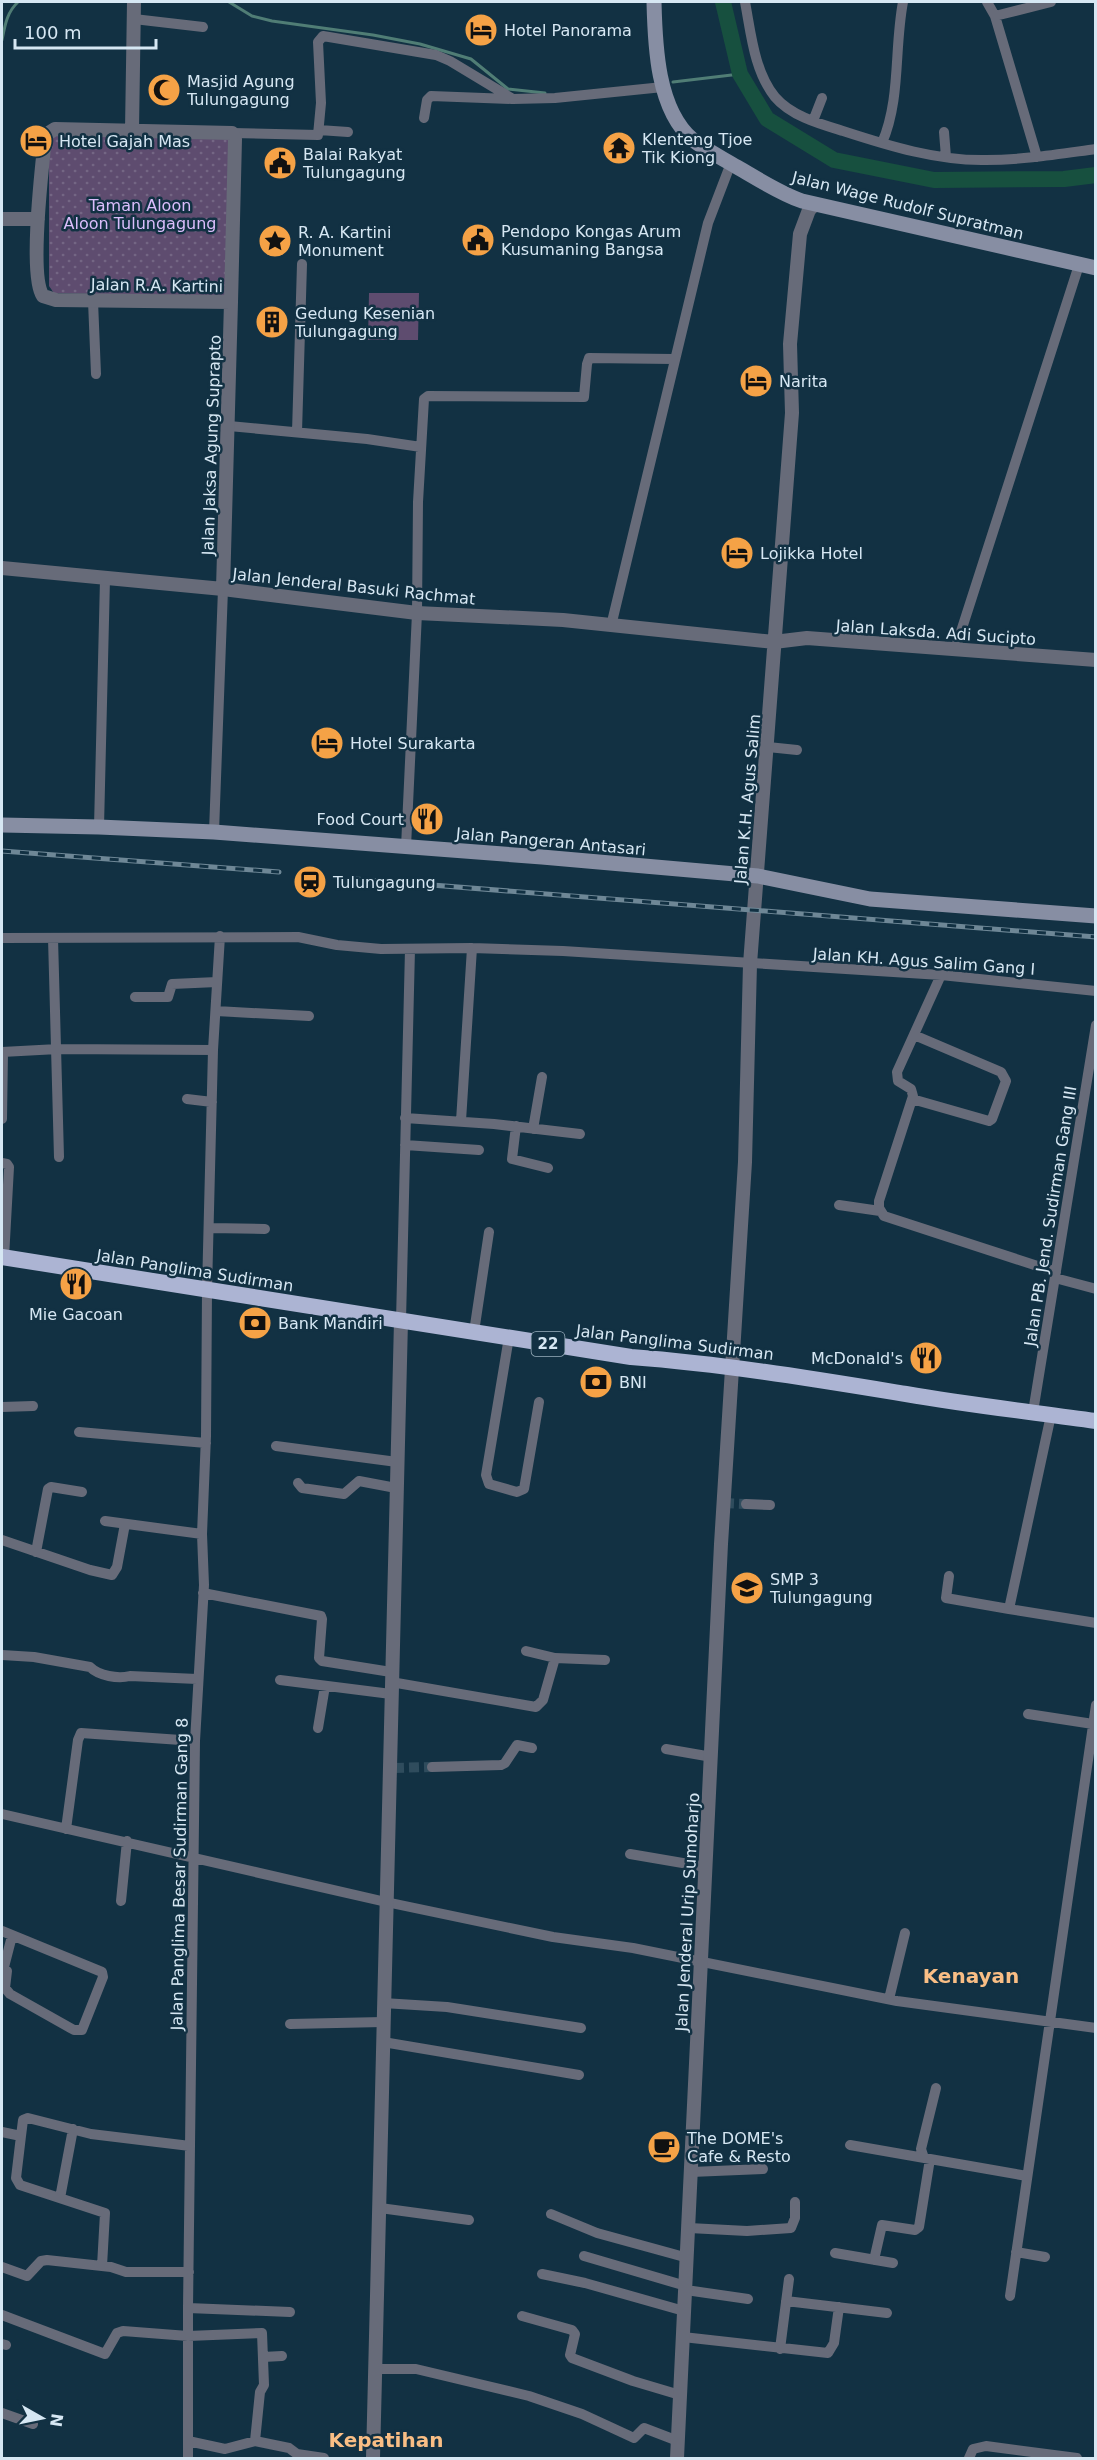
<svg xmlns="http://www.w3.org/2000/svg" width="1097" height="2460" font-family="'DejaVu Sans',sans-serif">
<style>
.park{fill:url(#park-dots)}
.pitch{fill:#5e4c6f}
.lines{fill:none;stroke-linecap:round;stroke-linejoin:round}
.stream{stroke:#507d75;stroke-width:3}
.river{stroke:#17503f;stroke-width:16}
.minor-tunnel{stroke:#2f4c5d;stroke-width:10;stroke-dasharray:10 5;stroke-linecap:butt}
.minor{stroke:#676b79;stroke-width:10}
.tertiary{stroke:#676b79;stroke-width:14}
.secondary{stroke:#878ea3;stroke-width:15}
.trunk{stroke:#acb4d3;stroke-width:16}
.rail-casing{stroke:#6e8796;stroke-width:5}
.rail{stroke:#123143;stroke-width:3;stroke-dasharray:9;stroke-linecap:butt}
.labels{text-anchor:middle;stroke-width:5;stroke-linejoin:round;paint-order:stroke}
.shield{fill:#123143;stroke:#9bb0be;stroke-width:1.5}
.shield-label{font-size:15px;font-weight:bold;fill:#d6e7f3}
.poi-label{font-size:16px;fill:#d6e7f3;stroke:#123143;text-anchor:start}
.park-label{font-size:16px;fill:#dbbdfb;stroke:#123143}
.street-label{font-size:16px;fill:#d6e7f3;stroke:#123143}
.quarter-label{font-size:20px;font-weight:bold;fill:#f9be85;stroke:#123143}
</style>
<defs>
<pattern id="park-dots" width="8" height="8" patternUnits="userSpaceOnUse" patternTransform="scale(1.5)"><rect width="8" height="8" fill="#5e4c6f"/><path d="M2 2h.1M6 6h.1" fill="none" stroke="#746684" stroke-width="1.8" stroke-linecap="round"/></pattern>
</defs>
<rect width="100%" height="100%" fill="#123143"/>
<path class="park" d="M53,133L231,138L226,297L54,293L49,286V142Z"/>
<path class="pitch" d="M369,293H419L418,340H368Z"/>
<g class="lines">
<path class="stream" d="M229,2L252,16L272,21L373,35L420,44L471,59L508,89L545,93
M2,40C5,25 7,12 18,2
M673,82L740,74"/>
<path class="river" d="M723,2L740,74L767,119L834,160L934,180L1064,179L1096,175"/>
<path class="minor-tunnel" d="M724,1503L746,1504
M394,1768L432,1767"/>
<path class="minor" d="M745,2C751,33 754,71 775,97C791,116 820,124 843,131C889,146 938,161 986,160C1023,160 1059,154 1096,149
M987,2L995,16L1037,157
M995,16L1051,2
M134,19L203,27
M424,118L427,100L431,96L512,99
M813,121L822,98
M319,130L348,132
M944,132L946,157
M232,133L318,135L321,103L318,42L323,36L436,55L450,61L513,99L555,98L663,87
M882,143C901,99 894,49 903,2
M93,301L96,374
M229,426L367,439L421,447
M297,432L302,264
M611,626L708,223L731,163
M955,650L1079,265
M768,747L797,750
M99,827L105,579
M214,832L223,589
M406,847L417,613L418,502L424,399L428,396L584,397L587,364L589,358L673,359
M2,938L298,937L337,945L381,949L472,948L563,951L941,975L1096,991
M53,938L59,1157
M941,975L897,1072L898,1081L911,1089L913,1096L879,1201V1208L884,1216L1056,1272
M135,997H168L172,984L217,982
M216,1011L309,1016
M2,1052L58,1049L213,1050
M187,1099L212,1102
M912,1099L989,1121L992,1119L1006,1081L1001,1072L914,1035
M405,1118L494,1124L580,1134
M2,1119L3,1052
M461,1121L472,948
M516,1126L512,1159L548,1168
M533,1129L542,1077
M405,1145L479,1150
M2,1163L7,1164L9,1167L4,1258
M839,1205L880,1211
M210,1228L265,1229
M1055,1278L1096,1289
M401,1321L410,949
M474,1332L489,1232
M509,1337L486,1475L489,1484L517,1492L524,1489L539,1402
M2,1407L33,1406
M1033,1412L1096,1025
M1051,1415L1009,1609L1096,1623
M79,1432L206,1443
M276,1446L397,1462
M298,1483L302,1488L344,1494L359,1481L396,1488
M746,1504L770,1505
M105,1521L202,1534
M2,1540L90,1570L112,1575L117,1567L125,1524
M36,1552L48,1489L51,1487L82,1492
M949,1576L946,1598L1009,1609
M203,1593L321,1616L322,1619L319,1658L322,1661L391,1672
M526,1651L555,1658
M2,1655L34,1657L90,1667C99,1676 118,1679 130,1676L197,1679
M280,1680L391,1694
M391,1682L536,1707L543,1700L555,1658L605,1660
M1028,1714L1093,1724
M318,1728L325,1686
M666,1749L712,1757
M432,1767L501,1765L505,1763L517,1745L532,1748
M2,1814L386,1902L553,1937L633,1948L897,2001L1096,2028
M66,1829L78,1740L81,1733L195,1741
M630,1854L706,1867
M121,1901L127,1841
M2,1931L102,1972L103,1977L82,2030H74L10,1994L5,1988L7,1971L2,1966
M4,1967L12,1936
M889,1999L905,1933
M383,2003L447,2007L581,2028
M290,2024L383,2022
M383,2042L579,2075
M2,2132L21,2136L23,2120L28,2118L91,2134L190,2146
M21,2136L16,2178L20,2185L105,2213L102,2266
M850,2145L1027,2176
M924,2158L921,2149L936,2088
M691,2172L763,2169
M60,2198L73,2129
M380,2208L469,2220
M551,2214L597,2233L688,2258
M689,2228L747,2231L791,2228L795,2218V2202
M1016,2252L1045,2257
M835,2253L893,2263
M584,2256L686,2286
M874,2260L882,2225L915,2230L919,2227L930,2159
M2,2267L27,2276L41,2261L47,2260L111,2267L126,2272H189
M542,2274L585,2283L684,2311
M686,2290L748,2299
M1010,2296L1096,1705
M786,2301L887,2313
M188,2308L290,2312
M2,2315L105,2354L117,2333L123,2331L188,2336L262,2333L264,2385L260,2392L255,2441
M522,2316L572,2330L575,2334L570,2355L572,2358L633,2381L680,2395
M683,2337L828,2353L834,2343L839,2307
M2,2344L6,2345
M780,2349L789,2279
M263,2357L282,2356
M377,2369H416L529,2396L582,2414L634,2438L644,2428L678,2441
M2,2413L33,2424
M188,2441L225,2449L255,2441L289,2448L297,2454L324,2458
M188,2458V2308L195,1741L204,1585L202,1534L206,1436L207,1290L213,1050L220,936
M969,2458L973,2449L986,2446L1077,2458"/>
<path class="tertiary" d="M55,129L232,133L235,139L231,302L56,300L43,296C29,277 42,167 45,138L47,134Z
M132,130L134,2
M2,219H38
M2,568L223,589L417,613L563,620L774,642L807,638L1096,660
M223,589L231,302
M373,2458L401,1321
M677,2458L721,1544L745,1162L750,964L792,413L790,344L800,234L809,210L815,204"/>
<path class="secondary" d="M654,2C655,45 657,110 693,140C706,150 722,158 737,167C758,179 779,193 802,201L1096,268
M2,825L99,827L214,832L542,857L758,876L870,899L1096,916"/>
<path class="trunk" d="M2,1257L631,1357C724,1364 814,1379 906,1394C969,1405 1032,1412 1096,1421"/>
<g class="rail-casing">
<path id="rail" d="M2,851L279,872
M355,879L1096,937"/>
</g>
<use href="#rail" class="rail"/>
</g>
<defs>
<g id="hotel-disc" transform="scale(1.725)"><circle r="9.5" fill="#f5a246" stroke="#123143"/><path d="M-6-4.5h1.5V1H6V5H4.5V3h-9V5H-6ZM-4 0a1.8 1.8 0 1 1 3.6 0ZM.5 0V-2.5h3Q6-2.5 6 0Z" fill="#111"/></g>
<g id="mosque-disc" transform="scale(1.725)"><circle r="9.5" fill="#f5a246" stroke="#123143"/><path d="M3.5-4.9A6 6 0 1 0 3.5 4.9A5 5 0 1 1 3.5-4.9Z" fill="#111"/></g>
<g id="temple-disc" transform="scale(1.725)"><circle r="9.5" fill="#f5a246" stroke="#123143"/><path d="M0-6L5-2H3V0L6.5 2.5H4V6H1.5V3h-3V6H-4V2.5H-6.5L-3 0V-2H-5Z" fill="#111"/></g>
<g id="civic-disc" transform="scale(1.725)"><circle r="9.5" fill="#f5a246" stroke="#123143"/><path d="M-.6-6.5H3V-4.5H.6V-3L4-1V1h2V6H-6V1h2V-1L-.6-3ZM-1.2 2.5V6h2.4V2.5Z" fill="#111"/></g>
<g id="sight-disc" transform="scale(1.725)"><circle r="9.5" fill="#f5a246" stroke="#123143"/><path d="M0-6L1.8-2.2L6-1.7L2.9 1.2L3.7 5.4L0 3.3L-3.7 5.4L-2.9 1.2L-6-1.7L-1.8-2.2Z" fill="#111"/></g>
<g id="building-disc" transform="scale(1.725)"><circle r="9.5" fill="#f5a246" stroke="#123143"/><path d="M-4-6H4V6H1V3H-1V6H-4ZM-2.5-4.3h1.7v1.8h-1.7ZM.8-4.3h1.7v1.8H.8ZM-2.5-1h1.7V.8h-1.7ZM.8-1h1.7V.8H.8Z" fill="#111"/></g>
<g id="restaurant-disc" transform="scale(1.725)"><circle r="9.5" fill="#f5a246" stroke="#123143"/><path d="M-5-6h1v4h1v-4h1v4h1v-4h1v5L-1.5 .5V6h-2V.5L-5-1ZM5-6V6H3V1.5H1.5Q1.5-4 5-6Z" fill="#111"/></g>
<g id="station-disc" transform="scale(1.725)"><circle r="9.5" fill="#f5a246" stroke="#123143"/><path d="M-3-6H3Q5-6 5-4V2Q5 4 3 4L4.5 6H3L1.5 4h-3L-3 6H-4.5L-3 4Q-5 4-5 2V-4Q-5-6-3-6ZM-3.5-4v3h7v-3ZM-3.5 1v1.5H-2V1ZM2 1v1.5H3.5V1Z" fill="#111"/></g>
<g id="bank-disc" transform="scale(1.725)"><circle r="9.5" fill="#f5a246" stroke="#123143"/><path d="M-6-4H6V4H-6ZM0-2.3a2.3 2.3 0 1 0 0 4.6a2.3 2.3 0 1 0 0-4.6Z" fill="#111"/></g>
<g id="school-disc" transform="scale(1.725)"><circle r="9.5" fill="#f5a246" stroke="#123143"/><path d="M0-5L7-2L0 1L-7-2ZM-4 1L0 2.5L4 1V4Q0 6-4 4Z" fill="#111"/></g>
<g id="cafe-disc" transform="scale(1.725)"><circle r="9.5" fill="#f5a246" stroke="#123143"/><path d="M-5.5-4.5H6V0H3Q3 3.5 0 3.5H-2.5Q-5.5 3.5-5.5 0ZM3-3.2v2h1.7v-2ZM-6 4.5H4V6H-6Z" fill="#111"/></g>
</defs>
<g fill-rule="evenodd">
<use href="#hotel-disc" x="481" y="30"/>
<use href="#mosque-disc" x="164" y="90"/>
<use href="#hotel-disc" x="36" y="141"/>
<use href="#temple-disc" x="619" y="148"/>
<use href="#civic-disc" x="280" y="163"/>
<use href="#civic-disc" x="478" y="240"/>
<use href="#sight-disc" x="275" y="241"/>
<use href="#building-disc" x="272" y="322"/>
<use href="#hotel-disc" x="756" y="381"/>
<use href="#hotel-disc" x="737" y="553"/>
<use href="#hotel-disc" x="327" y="743"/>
<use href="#restaurant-disc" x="427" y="819"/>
<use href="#station-disc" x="310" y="882"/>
<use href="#restaurant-disc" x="76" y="1284"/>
<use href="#bank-disc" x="255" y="1323"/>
<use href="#restaurant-disc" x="926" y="1358"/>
<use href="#bank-disc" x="596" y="1382"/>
<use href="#school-disc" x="747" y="1588"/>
<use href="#cafe-disc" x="664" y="2147"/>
</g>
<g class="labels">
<rect class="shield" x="531.5" y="1332" width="33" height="24" rx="4.5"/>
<g class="shield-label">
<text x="548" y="1349">22</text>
</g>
<g class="poi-label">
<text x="504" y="36">Hotel Panorama</text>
<text x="187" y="87">Masjid Agung<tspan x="187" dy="18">Tulungagung</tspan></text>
<text x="642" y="145">Klenteng Tjoe<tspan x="642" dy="18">Tik Kiong</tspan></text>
<text x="59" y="147">Hotel Gajah Mas</text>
<text x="303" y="160">Balai Rakyat<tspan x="303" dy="18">Tulungagung</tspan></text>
<text x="501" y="237">Pendopo Kongas Arum<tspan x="501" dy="18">Kusumaning Bangsa</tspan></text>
<text x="298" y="238">R. A. Kartini<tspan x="298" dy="18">Monument</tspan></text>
<text x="295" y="319">Gedung Kesenian<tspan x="295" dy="18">Tulungagung</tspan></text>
<text x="779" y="387">Narita</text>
<text x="760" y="559">Lojikka Hotel</text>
<text x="350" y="749">Hotel Surakarta</text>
<text x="404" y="825" text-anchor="end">Food Court</text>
<text x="333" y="888">Tulungagung</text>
<text x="76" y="1320" text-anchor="middle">Mie Gacoan</text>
<text x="278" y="1329">Bank Mandiri</text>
<text x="903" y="1364" text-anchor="end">McDonald's</text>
<text x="619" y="1388">BNI</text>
<text x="770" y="1585">SMP 3<tspan x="770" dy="18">Tulungagung</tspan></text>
<text x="687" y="2144">The DOME's<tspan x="687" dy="18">Cafe &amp; Resto</tspan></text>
</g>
<g class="park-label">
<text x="140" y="211">Taman Aloon<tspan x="140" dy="18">Aloon Tulungagung</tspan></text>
</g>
<g class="street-label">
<text transform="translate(908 205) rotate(14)" y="6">Jalan Wage Rudolf Supratman</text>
<text transform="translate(157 285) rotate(1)" y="6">Jalan R.A. Kartini</text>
<text transform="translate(211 445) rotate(-88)" y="6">Jalan Jaksa Agung Suprapto</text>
<text transform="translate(354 586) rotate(6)" y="6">Jalan Jenderal Basuki Rachmat</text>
<text transform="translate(936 632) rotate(4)" y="6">Jalan Laksda. Adi Sucipto</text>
<text transform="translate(747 799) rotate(-85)" y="6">Jalan K.H. Agus Salim</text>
<text transform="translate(551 841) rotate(5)" y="6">Jalan Pangeran Antasari</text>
<text transform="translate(924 961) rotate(4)" y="6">Jalan KH. Agus Salim Gang I</text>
<text transform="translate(1050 1216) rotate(-81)" y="6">Jalan PB. Jend. Sudirman Gang III</text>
<text transform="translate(195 1270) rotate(9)" y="6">Jalan Panglima Sudirman</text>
<text transform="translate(675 1342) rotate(7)" y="6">Jalan Panglima Sudirman</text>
<text transform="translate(179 1874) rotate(-89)" y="6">Jalan Panglima Besar Sudirman Gang 8</text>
<text transform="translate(687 1912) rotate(-87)" y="6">Jalan Jenderal Urip Sumoharjo</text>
</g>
<g class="quarter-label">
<text x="971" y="1983">Kenayan</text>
<text x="386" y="2447">Kepatihan</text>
</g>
</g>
<rect width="1097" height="2460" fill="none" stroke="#d6e7f3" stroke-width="6"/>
<g transform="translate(42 2418) rotate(99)" stroke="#123143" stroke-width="4.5" paint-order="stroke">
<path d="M0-4.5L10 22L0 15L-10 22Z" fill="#d6e7f3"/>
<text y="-9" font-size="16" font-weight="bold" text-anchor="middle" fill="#d6e7f3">N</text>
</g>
<path d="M15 39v9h141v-9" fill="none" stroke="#d6e7f3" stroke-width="3"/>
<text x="24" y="39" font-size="18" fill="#d6e7f3" stroke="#123143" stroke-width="4.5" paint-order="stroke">100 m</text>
</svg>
